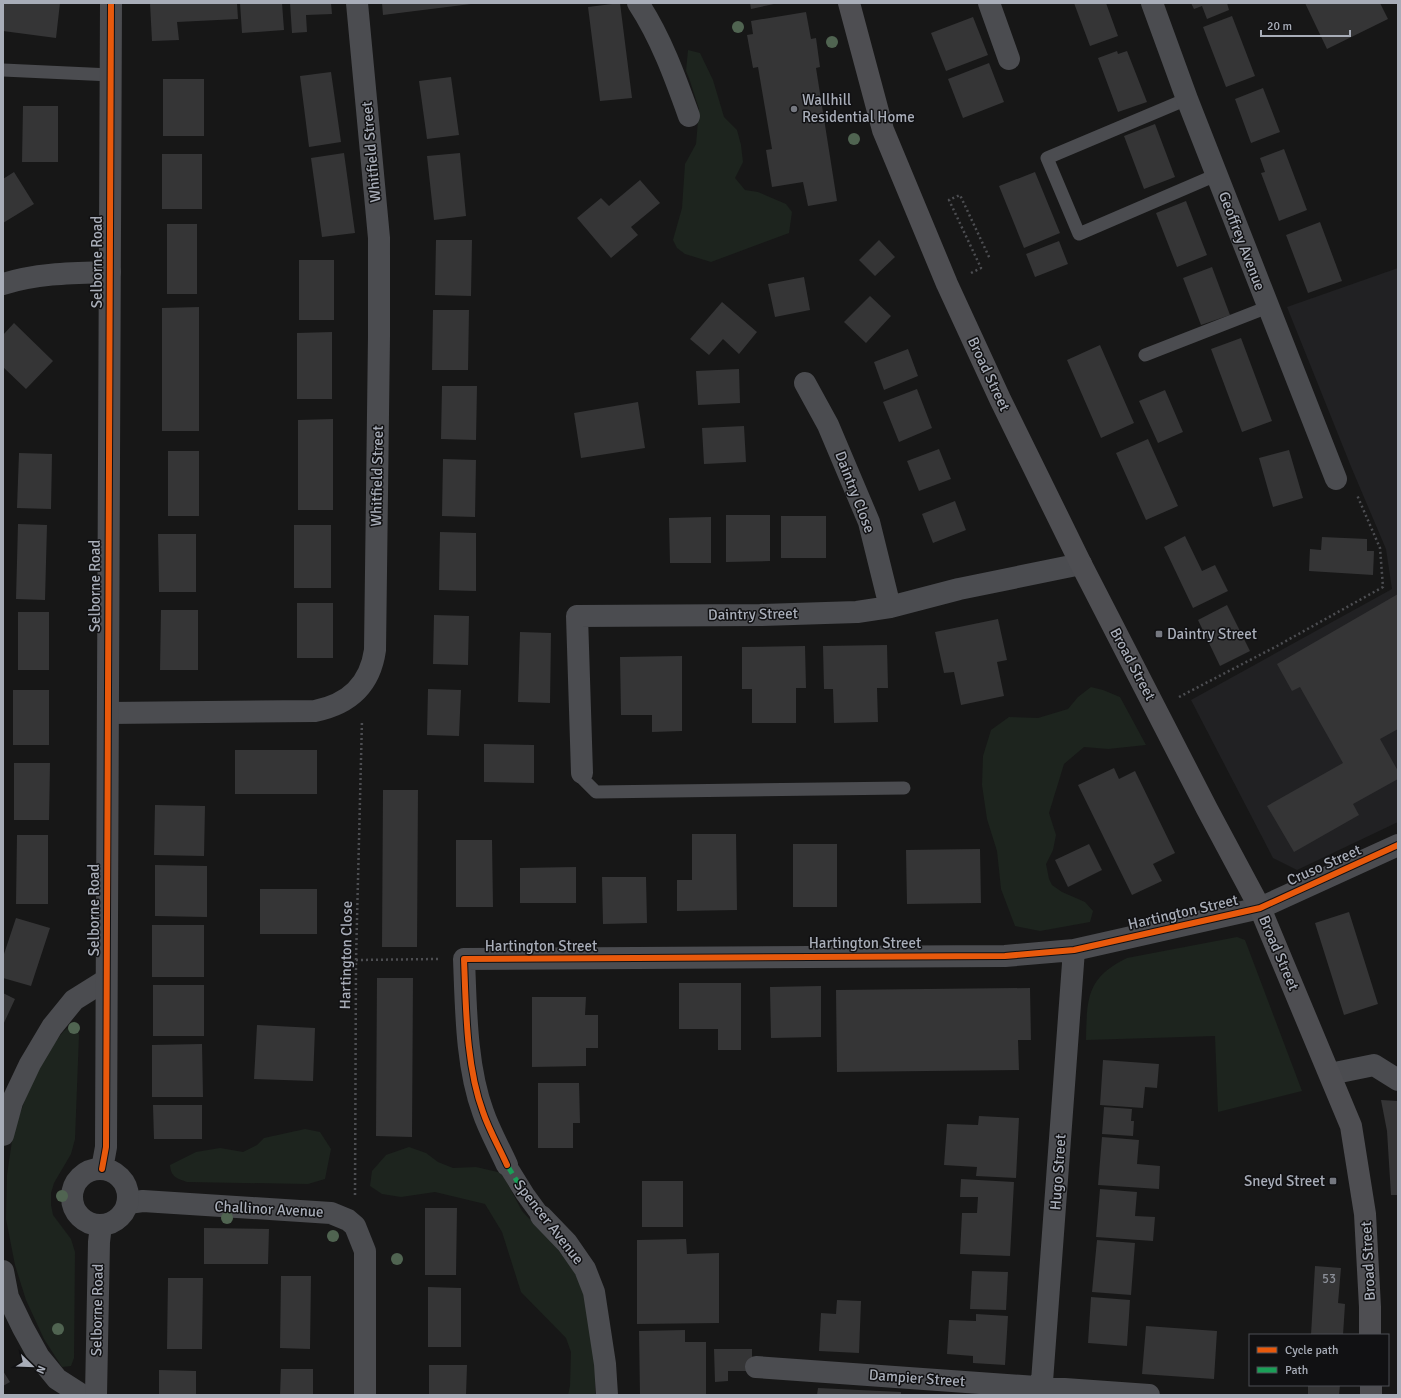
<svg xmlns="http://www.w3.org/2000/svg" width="1401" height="1398" font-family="Signika,sans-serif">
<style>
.built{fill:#212123}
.green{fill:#1d241e}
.building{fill:#353536}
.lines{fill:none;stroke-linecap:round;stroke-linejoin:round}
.path{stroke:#4d4e52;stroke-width:2.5;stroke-dasharray:2 3;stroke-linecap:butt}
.service{stroke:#4b4c50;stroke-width:13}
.pedestrian{stroke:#4b4c50;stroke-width:19}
.minor{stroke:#4b4c50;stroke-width:22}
.tertiary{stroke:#4b4c50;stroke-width:22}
.trunk{stroke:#4e4e52;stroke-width:22}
.quiet{stroke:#1a9f57;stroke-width:5;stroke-dasharray:10 5;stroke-linecap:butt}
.cycleway-casing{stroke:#111113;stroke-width:8}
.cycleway{stroke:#e8590c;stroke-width:6}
.tree{fill:#506451}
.poi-dot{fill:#757880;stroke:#111113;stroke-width:1.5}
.labels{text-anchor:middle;stroke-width:3;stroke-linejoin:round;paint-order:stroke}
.number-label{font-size:13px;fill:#8b8f98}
.poi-label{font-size:15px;fill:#a8adb8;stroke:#111113;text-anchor:start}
.street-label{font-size:15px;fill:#a8adb8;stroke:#111113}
</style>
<rect width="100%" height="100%" fill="#171717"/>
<path class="built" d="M1398,268V822L1297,870L1273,858L1191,700L1392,589L1386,549L1352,469L1287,307Z"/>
<path class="green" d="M688,50L700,53L713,80L724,117L737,130L741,145L743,162L735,178L745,190L758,192L786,204L792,212L789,233L711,262L685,254L677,248L673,240L682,208L685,164L696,144L699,109L689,78L686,71Z
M1091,687L1103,690L1120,697L1146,745L1108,749L1084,747L1064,764L1049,813L1056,835L1053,850L1046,864L1049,879L1052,885L1062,892L1085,902L1093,911L1090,922L1040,931L1015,926L1001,889L997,851L987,819L982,785L983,756L991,730L1009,717L1038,718L1068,709L1078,697Z
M1237,937L1245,940L1302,1091L1218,1112L1215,1036L1086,1040C1087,999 1086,978 1127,958Z
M75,1021L79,1035L75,1139L71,1154L54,1183L51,1193V1205L53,1215L71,1239L75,1252L74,1358L71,1366L62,1367L44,1339L26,1300L15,1265L6,1219L7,1175L13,1134L28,1091L48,1051L63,1032Z
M305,1129L320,1132L331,1149L325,1179L308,1184L187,1182C176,1178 171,1177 170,1165L196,1152L220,1148L243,1152L257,1145L264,1138Z
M409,1147L426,1153L438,1162L453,1168L476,1167L502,1173L522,1211L557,1248L585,1286L595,1362V1395H568L570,1386L571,1352L566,1338L521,1292L502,1232L485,1204L435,1192L401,1197L382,1194L370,1186L372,1171L386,1155Z"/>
<path class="building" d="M3,3H60L56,38L3,31Z
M150,3H237L238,19L177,22L179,40L152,41Z
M240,3H282L284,30L242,33Z
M290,3H331L332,14L306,15L307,32L292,33Z
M382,3H471V4L383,15Z
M620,3L632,98L600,101L588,7Z
M750,3H774V4L751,9Z
M1074,3H1106L1118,36L1090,46Z
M1191,3H1227L1229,10L1207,19L1202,6L1194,9Z
M1305,3H1380L1388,19L1327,49Z
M806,12L811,39L816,38L820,67L816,68L837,201L808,206L803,182L772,187L766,150L772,149L758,67L753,68L747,35L753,34L751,21Z
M1232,16L1255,76L1226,87L1203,27Z
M973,17L988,55L946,71L931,33Z
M1117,51L1118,54L1127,51L1147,102L1118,112L1098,58Z
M989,63L1004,102L963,118L948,79Z
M331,72L341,142L309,147L300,76Z
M451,77L459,135L427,139L419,81Z
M163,79H204V136H163Z
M1263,88L1280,132L1251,143L1235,99Z
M23,106H58V162H22Z
M1155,124L1175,177L1144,189L1124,136Z
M1284,149L1307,210L1279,221L1261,173L1265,172L1260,158Z
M344,153L355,233L322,237L311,158Z
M460,153L466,216L434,220L427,156Z
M162,154H202V209H162Z
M14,172L34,204L3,223V179Z
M1035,172L1060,233L1024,248L999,186Z
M640,180L660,203L631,227L638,235L611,258L577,218L601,198L609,206Z
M1186,201L1207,255L1177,267L1156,213Z
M1320,222L1342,281L1308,293L1286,235Z
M167,224H197V294H167Z
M436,240H472L471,296L435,295Z
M879,240L895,257L875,276L859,260Z
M1059,241L1068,264L1035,277L1026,254Z
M299,260H334V320H299Z
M1212,267L1230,315L1201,325L1183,278Z
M804,277L810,310L775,317L768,284Z
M870,296L891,316L866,343L844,322Z
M722,302L757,332L739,354L723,339L709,355L690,339Z
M199,307V431H162V308Z
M433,310H469L468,370H432Z
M14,323L53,361L26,389L3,367V335Z
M332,332V399H297V333Z
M1241,338L1272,421L1242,432L1211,349Z
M1100,345L1134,423L1101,438L1067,360Z
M908,349L918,376L884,390L874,362Z
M739,369L740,403L698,405L696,371Z
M442,386H477L476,440L441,439Z
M917,389L932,428L899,442L883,402Z
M1165,390L1183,432L1158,443L1139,401Z
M638,402L645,448L581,458L574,413Z
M333,419V510H298V420Z
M744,426L746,462L704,464L702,428Z
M1148,439L1178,506L1146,520L1116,453Z
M939,449L951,479L919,491L907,461Z
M1289,450L1303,498L1273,507L1259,458Z
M168,451H199V516H168Z
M19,453L52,454L51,509L17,508Z
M443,459L476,460L475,517L442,516Z
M955,501L966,530L933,543L922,514Z
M726,515H770V561L726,562Z
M781,516H826V558H781Z
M711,517V563H670L669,518Z
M18,524L47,525L45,600L16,599Z
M294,525H331V588H294Z
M440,532L476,533V591L439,590Z
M158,534H196V592H159Z
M1185,536L1202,571L1215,565L1228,591L1193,608L1164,547Z
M1322,537L1367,539V551H1374L1373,575L1309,571L1310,549L1321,550Z
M1398,594V729L1380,739L1398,771V779L1353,804L1359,815L1294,852L1267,806L1343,763L1300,687L1292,691L1277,664Z
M297,603H333V658H297Z
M1227,605L1250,651L1220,666L1198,620Z
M161,610H198V670H160Z
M18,612H49V670H18Z
M434,615L469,616L468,665L433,664Z
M998,619L1007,660L997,662L1004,696L961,705L954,672L944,673L935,632Z
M520,632L551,633L550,703L518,702Z
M887,645L888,688H877L878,722L834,723L833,689H824L823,646Z
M805,646L806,688H796V723H752V689H742V647Z
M682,656V731L652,732V715H621L620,657Z
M428,689L461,690L459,736L427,735Z
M13,690H49V745H13Z
M484,744L534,745V783L484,782Z
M235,750H317V794H235Z
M14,763H50L49,820H14Z
M1114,768L1119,779L1135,771L1175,853L1153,864L1162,881L1132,895L1078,785Z
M383,790H418L417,947H382Z
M155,805L205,806L204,856L154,855Z
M692,834H736L737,910L677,911V880H692Z
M17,835H48V904H16Z
M456,840H492L493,907H456Z
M793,844H837V907H793Z
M1089,844L1102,870L1068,887L1055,860Z
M980,849L981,903L907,904L906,850Z
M155,865L207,866V917L155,916Z
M576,867V903H520V868Z
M602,877H646L647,923L603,924Z
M260,889H317V934H260Z
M1349,912L1378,1004L1344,1015L1315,923Z
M16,918L50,928L31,986L3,978V957Z
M152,925H204V977H152Z
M377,978H413L412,1137L376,1136Z
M679,983H741V1050H718V1029H679Z
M153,985H204V1036H153Z
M821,986V1037L771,1038L770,987Z
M1030,988L1031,1040H1018L1019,1070L837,1072L836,990Z
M3,993L15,999L3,1025Z
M532,997H586L585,1015H598V1048H586V1066L532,1067Z
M257,1025L315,1028L313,1081L254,1079Z
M202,1044L203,1097H152V1045Z
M1103,1060L1159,1064L1157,1088L1145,1087L1143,1108L1100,1105Z
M538,1083H579L580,1123H573V1148H538Z
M1381,1100L1398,1101V1195H1391L1387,1131Z
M153,1105H202V1139H154Z
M1104,1107L1132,1109L1131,1121H1134L1133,1136L1102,1134Z
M979,1116L1019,1118L1016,1178L976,1176L977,1167L944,1165L947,1124L978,1125Z
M1102,1137L1139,1140L1137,1164L1160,1166L1159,1189L1098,1185Z
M961,1179L1014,1182L1010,1256L960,1254L962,1213H977L978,1197H960Z
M642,1181H683V1227H642Z
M1100,1189L1137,1192L1135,1216L1155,1217L1153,1241L1096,1237Z
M425,1208H457L456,1275H425Z
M204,1228L269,1229L268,1264H204Z
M686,1239L687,1254L719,1253V1323L637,1324V1240Z
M1097,1240L1135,1243L1131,1295L1092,1292Z
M1315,1266L1341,1268L1338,1303L1345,1304L1343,1335H1311Z
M972,1271L1008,1272L1006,1310L970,1309Z
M281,1276H311L310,1349L280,1348Z
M168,1278H203L202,1349H167Z
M428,1287L461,1288V1347H428Z
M1091,1297L1130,1300L1127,1346L1088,1343Z
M837,1300L861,1301L859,1353L819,1351L821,1313L836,1314Z
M976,1314L1008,1316L1005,1365L973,1363V1356L947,1354L949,1320L976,1321Z
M1146,1326L1217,1331L1214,1379L1142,1374Z
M685,1330V1342H706V1395H640L639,1331Z
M714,1349H752V1371H728V1381L715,1382Z
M429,1365H467L466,1395H429Z
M281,1369H313V1395H280Z
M159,1370L196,1371V1395H159Z
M3,1371L10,1382L3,1386Z
M1308,1385H1340L1339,1395H1308Z
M818,1388L901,1392V1395H817Z"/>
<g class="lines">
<path class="path" d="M971,273L981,268L949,200L960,195L990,259
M1179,697L1277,646L1383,587L1380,548L1357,495
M356,960L438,959
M355,1195L356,960L362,720"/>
<path class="service" d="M3,70L111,75
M1187,99L1047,158L1079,234L1216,175
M1145,355L1268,307
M582,773L583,779L596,792L904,788"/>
<path class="pedestrian" d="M507,1165L525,1194L541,1216"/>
<path class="minor" d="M638,3C661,38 675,77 689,116
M989,3L1009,59
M1152,3L1187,99L1336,479
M3,284C38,273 73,273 110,272
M805,383L828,425L869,522L890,607
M108,713L315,711C349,704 370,685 375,650L379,336V238L357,3
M582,773L577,616L760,615L857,612L890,607L959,589L1081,564
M3,1135L12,1102L30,1064L52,1027L74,1000L106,980
M507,1165C499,1147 489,1130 483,1112C466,1066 466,1008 464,959L1005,956L1074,950L1260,908L1398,845
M128,1203L143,1201L331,1213L348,1220L355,1226L365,1251V1395
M541,1216L567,1243L585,1269L594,1292L605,1364L607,1395
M3,1271L8,1297L23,1328L39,1357L57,1379L82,1395
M756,1367L1149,1395
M1041,1395L1074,950"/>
<path class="tertiary" d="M1330,1074L1374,1065L1398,1080
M102,1169L106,1147L111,3
M72 1197a28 28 0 1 1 56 0a28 28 0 1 1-56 0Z
M96,1395L99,1242L101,1225"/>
<path class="trunk" d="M849,3L883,130L947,284L1000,399L1081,564L1207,809L1260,908L1351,1126L1365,1214L1370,1307V1335
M1371,1385V1395"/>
<path class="quiet" d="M507,1165L525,1194L541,1216"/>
<g class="cycleway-casing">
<path id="cycleway" d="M507,1165C499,1147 489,1130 483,1112C466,1066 466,1008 464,959L1005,956L1074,950L1260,908L1398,845
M102,1169L106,1147L111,3"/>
</g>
<use href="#cycleway" class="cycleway"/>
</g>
<g class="tree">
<circle cx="738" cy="27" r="6"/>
<circle cx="832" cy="42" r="6"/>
<circle cx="854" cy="139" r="6"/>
<circle cx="74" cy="1028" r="6"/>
<circle cx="62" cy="1196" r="6"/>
<circle cx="227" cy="1218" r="6"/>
<circle cx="333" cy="1236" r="6"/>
<circle cx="397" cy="1259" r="6"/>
<circle cx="58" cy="1329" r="6"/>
</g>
<g class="poi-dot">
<circle cx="794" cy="109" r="4"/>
<rect x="1155" y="630" width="8" height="8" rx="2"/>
<rect x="1329" y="1177" width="8" height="8" rx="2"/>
</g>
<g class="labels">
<g class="number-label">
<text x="1329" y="1283">53</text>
</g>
<g class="poi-label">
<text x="802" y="105">Wallhill<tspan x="802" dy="17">Residential Home</tspan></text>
<text x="1167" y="639">Daintry Street</text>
<text x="1325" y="1186" text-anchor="end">Sneyd Street</text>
</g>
<g class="street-label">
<text transform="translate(371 152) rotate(-95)" y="5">Whitfield Street</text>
<text transform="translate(1242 241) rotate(69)" y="5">Geoffrey Avenue</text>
<text transform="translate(97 262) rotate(-90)" y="5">Selborne Road</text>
<text transform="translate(989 374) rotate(65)" y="5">Broad Street</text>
<text transform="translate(377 476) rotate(-89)" y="5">Whitfield Street</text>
<text transform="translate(855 492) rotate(69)" y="5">Daintry Close</text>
<text transform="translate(95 586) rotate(-90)" y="5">Selborne Road</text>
<text transform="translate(753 614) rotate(-1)" y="5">Daintry Street</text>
<text transform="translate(1133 664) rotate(62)" y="5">Broad Street</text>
<text transform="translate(1324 865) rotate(-24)" y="5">Cruso Street</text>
<text transform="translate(94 910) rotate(-90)" y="5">Selborne Road</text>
<text transform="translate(1183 912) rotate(-13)" y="5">Hartington Street</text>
<text x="865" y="948">Hartington Street</text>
<text x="541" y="951">Hartington Street</text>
<text transform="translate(1279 953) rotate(67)" y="5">Broad Street</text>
<text transform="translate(346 955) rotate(-89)" y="5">Hartington Close</text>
<text transform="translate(1058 1172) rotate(-86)" y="5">Hugo Street</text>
<text transform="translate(269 1209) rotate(3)" y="5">Challinor Avenue</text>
<text transform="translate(549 1222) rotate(52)" y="5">Spencer Avenue</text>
<text transform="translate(1368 1261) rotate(-93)" y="5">Broad Street</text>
<text transform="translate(97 1310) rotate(-89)" y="5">Selborne Road</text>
<text transform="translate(917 1378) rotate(4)" y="5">Dampier Street</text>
</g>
</g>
<rect width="1401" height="1398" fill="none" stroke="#a8adb8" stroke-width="8"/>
<rect x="1249" y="1334" width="140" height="52" fill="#111113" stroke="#4d4f55"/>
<rect x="1257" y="1347" width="20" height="6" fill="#e8590c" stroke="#4d4f55"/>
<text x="1285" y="1354" font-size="12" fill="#a8adb8">Cycle path</text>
<rect x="1257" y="1367" width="20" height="6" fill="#1a9f57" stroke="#4d4f55"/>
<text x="1285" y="1374" font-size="12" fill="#a8adb8">Path</text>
<g transform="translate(32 1366) rotate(113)" stroke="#111113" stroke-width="3" paint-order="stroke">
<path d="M0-3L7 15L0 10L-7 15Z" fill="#a8adb8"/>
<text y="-6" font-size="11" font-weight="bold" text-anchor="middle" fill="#a8adb8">N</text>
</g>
<path d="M1261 30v6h89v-6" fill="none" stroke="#a8adb8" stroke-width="2"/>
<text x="1267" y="30" font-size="12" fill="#a8adb8" stroke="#111113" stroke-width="3" paint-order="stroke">20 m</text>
</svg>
